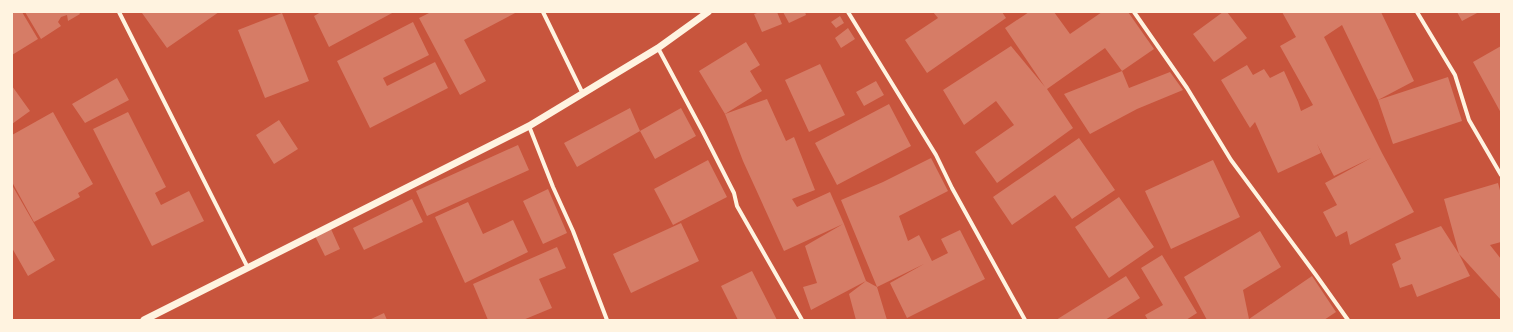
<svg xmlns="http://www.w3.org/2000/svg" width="1513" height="332" font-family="Overpass,sans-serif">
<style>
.building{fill:#d67c66}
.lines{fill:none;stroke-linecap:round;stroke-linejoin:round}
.minor{stroke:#fff3e0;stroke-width:4}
.tertiary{stroke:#fff3e0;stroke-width:7}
</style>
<rect width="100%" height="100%" fill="#c8553d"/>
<path class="building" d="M12,12H22L38,39L12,55Z
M25,12H79L80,14L68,21L67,15L61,17L58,22L61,26L41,39Z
M143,12H219L167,48L142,13Z
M321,12H394L329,47L314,16Z
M431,12H517L464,40L486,81L460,95L419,18Z
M760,12H777L782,24L762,32L754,14Z
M783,12H805L806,15L789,23Z
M933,12H1002L1006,18L927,73L905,40L938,18Z
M1029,12H1054L1070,34L1102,12H1128L1154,49L1122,71L1105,48L1047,89L1073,128L997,183L975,152L1014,125L996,101L964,125L943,90L1011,46L1045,87L1005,28Z
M1223,12H1227L1247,38L1214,62L1193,34Z
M1282,12H1381L1414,81L1378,100L1342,25L1324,37L1382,153L1414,212L1350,245L1347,231L1336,237L1323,212L1337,205L1325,183L1371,158L1334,176L1317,144L1321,153L1278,173L1255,122L1250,128L1221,80L1247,65L1253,75L1264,69L1270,78L1284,71L1298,102L1301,111L1313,105L1280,46L1296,37Z
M1457,12H1479L1462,21Z
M282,13L309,81L265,98L238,30Z
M840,16L844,23L836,28L831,22Z
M413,22L429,55L383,78L387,86L435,62L448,88L370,128L337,61Z
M848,28L855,39L841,48L835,38Z
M746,42L760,65L750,71L762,91L725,114L699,71Z
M1501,46V113L1473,62Z
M820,64L845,115L809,132L785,80Z
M1122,71L1129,88L1170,72L1183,90L1137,109L1090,134L1064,94Z
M1448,77L1462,121L1393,144L1378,100Z
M117,78L129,100L85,123L72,104Z
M876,81L884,95L864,106L856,92Z
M12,86L30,111L12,124Z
M767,99L786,141L794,137L815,190L792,199L797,207L830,192L844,224L866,281L811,310L803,287L817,283L805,246L843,224L784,251L743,161L725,114Z
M889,104L911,146L837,185L815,143Z
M630,108L640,131L577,167L564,143Z
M681,108L696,136L655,159L640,131Z
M53,112L93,184L78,193L80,197L34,222L12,182V135Z
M128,112L166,187L155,193L161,205L189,191L204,221L152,246L93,129Z
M279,120L298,149L274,164L256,135Z
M1079,138L1115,190L1072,219L1055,195L1012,225L993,197Z
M518,145L529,170L427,216L416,191Z
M931,158L948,191L899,216L908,241L919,235L932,261L948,253L941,239L960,230L985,279L907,318L890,283L924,264L877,287L841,200L883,182Z
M708,160L727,197L673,225L654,189Z
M1213,160L1240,217L1171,249L1145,191Z
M1498,183L1501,194V242L1490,245L1501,259V300L1459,254L1444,199Z
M12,185L55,260L28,276L12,248Z
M548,189L567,233L543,244L523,201Z
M1119,197L1154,247L1109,278L1075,227Z
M412,199L423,222L364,250L353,228Z
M468,202L483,234L513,220L528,252L465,283L435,217Z
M681,223L699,261L631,293L613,254Z
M1441,226L1459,254L1470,276L1417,297L1412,284L1400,288L1392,264L1401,259L1395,244Z
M331,229L340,249L325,256L315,236Z
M1260,231L1281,267L1243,290L1249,319L1248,320H1207L1184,277Z
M557,247L566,268L539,279L552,308L523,320H488L473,284Z
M1162,255L1197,313L1186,320H1148L1145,315L1163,305L1141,268Z
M752,271L777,320H738L721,286Z
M1126,276L1140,298L1105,320H1056Z
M1312,276L1336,312L1324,320H1249V319Z
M866,281L877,287L887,320H856L849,294Z
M384,313L387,320H369Z"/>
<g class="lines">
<path class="minor" d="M119,12L248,268
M543,12L583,94
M848,12L936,155L952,188L1025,320
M1134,12L1187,88L1231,160L1316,275L1348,320
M1417,12L1455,75L1469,120L1501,175
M658,48L703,132L734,193L737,206L802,320
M529,126L553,187L573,231L607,320"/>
<path class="tertiary" d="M144,320L529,126L658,48L708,12"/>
</g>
<rect width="1513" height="332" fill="none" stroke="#fff3e0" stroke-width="26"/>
</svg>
